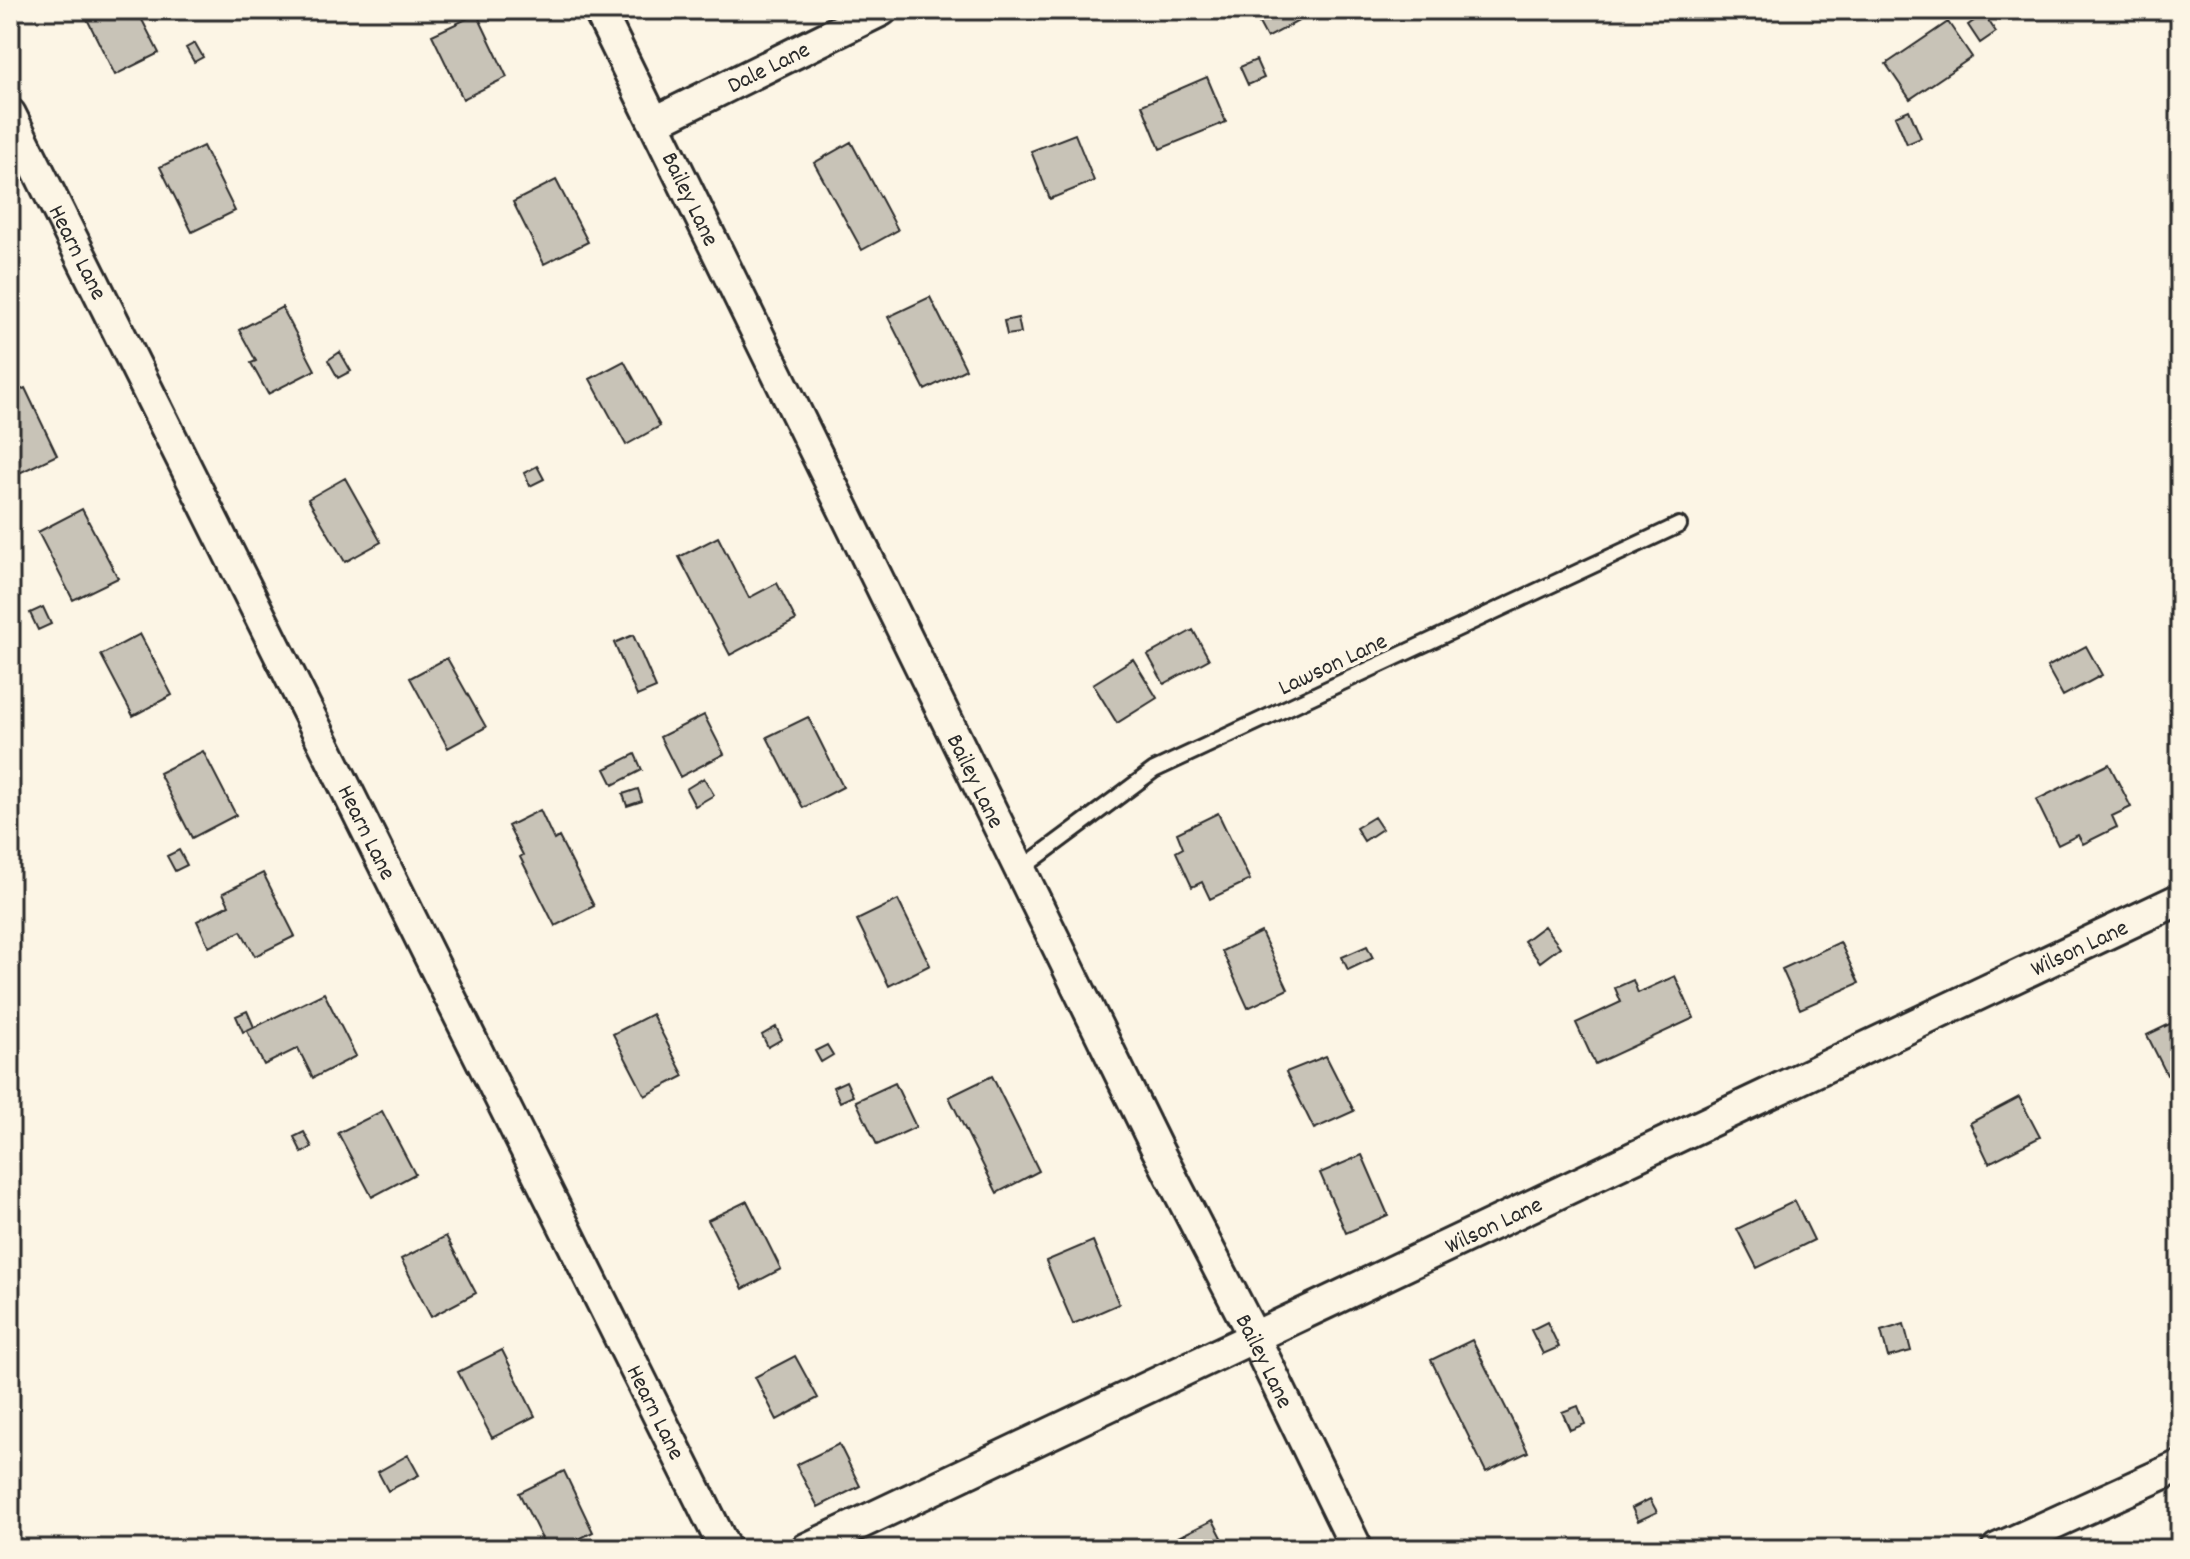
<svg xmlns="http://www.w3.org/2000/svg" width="2190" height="1559" font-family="Dekko,sans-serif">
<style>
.building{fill:#c8c3b7;stroke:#2b2b2b;stroke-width:2}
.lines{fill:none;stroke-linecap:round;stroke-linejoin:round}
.lane-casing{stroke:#2b2b2b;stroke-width:20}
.street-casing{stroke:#2b2b2b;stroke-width:36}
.lane{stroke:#fcf5e5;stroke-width:14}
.street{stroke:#fcf5e5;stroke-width:30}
.labels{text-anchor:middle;stroke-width:8;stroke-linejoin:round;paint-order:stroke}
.street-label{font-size:24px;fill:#2b2b2b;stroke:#fcf5e5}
</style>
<rect width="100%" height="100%" fill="#fcf5e5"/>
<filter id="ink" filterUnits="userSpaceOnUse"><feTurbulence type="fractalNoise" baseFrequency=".0125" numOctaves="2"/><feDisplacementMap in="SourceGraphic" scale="16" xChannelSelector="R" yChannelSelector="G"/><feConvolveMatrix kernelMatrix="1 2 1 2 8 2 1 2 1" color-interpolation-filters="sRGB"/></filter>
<g filter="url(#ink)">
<path class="building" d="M89,10H137L159,53L115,75L84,13Z
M1252,10H1319L1267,38Z
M477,14L507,77L463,99L432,35Z
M1984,14L1996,32L1980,43L1968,25Z
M1948,22L1972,57L1910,99L1886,64Z
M195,43L203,57L194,62L186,48Z
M1256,60L1264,78L1248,85L1240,67Z
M1207,77L1226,122L1160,149L1142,105Z
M1909,110L1921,138L1907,144L1895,116Z
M1075,134L1094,181L1050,199L1031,151Z
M851,142L898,230L862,250L814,163Z
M203,146L235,211L192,232L160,167Z
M556,180L588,242L544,264L513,202Z
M930,297L966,369L925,390L888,317Z
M282,307L315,370L268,394L251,363L256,361L239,330Z
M1018,318L1021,333L1007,335L1004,321Z
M340,352L351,371L338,378L328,360Z
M624,361L660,426L626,445L590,379Z
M25,388L57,455L11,477L10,395Z
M537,466L544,479L530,486L524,473Z
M345,478L381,542L345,562L308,499Z
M82,509L118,578L73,600L38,532Z
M718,537L749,598L777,583L796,620L730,655L679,557Z
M43,607L51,624L38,630L30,613Z
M1193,630L1209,659L1164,684L1148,655Z
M140,634L172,695L133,716L101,655Z
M633,635L656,688L637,696L614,643Z
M2086,646L2102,675L2063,696L2047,667Z
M447,658L486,727L448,748L410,678Z
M1133,659L1157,698L1117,723L1093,684Z
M704,715L724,754L680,777L660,737Z
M808,717L843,787L803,808L767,737Z
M203,751L236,815L192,838L159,773Z
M635,754L642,770L613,785L605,769Z
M2109,764L2131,807L2112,816L2117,827L2083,844L2078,835L2058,845L2036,800Z
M704,778L714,795L695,806L686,789Z
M638,789L642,801L627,806L623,794Z
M540,810L554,840L559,837L594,906L555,926L520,857L523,855L508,826Z
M1218,813L1250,880L1210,899L1202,882L1192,887L1176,852L1183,848L1177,833Z
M1374,817L1382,829L1364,841L1356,828Z
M179,850L187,865L175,871L167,856Z
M263,873L295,936L255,956L241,931L209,947L197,921L229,905L223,893Z
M898,900L930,965L889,986L857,920Z
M1544,926L1560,947L1540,962L1524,941Z
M1261,932L1288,989L1248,1008L1222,951Z
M1840,942L1859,983L1800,1009L1782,969Z
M1367,946L1373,958L1348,970L1342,957Z
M1675,976L1694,1018L1595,1064L1576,1023L1621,1002L1615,988L1633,980L1638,993Z
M324,993L356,1056L313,1078L298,1048L264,1065L247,1031Z
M247,1011L254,1027L243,1032L236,1016Z
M652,1014L684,1076L645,1096L613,1034Z
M2180,1019V1069L2167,1075L2147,1035Z
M776,1027L782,1039L768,1047L762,1035Z
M827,1045L833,1055L821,1062L815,1051Z
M1326,1056L1354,1111L1314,1129L1286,1072Z
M992,1076L1039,1171L997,1193L949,1097Z
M846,1081L853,1096L840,1102L833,1087Z
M895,1083L916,1127L877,1145L856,1101Z
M2019,1097L2040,1137L1989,1163L1970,1123Z
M382,1111L415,1174L372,1197L338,1133Z
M304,1132L312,1147L302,1153L294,1137Z
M1362,1155L1388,1215L1346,1233L1320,1173Z
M747,1201L781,1269L743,1289L708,1220Z
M1795,1201L1814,1240L1757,1268L1737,1229Z
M446,1236L476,1293L431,1317L401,1259Z
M1093,1241L1119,1304L1073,1324L1046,1261Z
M1547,1322L1559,1347L1543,1354L1531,1330Z
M1904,1324L1911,1351L1888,1357L1881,1331Z
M1472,1340L1528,1452L1486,1472L1431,1360Z
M502,1350L535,1416L492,1438L458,1372Z
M795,1356L818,1398L777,1420L755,1377Z
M1578,1406L1585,1424L1570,1430L1562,1412Z
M839,1444L860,1486L818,1507L796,1465Z
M408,1455L419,1475L388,1491L378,1472Z
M564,1471L593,1532L559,1549H547L519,1493Z
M1650,1499L1657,1512L1638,1521L1632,1508Z
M1213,1520L1228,1549H1181L1176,1538Z"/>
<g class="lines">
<g class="lane-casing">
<path id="lane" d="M1021,869L1154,770L1679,525"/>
</g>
<g class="street-casing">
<g id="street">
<path id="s1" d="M599,10L1157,1149L1254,1337L1357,1549"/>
<path id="s2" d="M10,114L725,1549"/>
<path id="s3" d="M655,122L882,10"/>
<path id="s4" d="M806,1549L2180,899"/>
<path d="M1997,1549L2180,1466"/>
</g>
</g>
<use href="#lane" class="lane"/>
<use href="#street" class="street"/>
</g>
</g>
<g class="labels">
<g class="street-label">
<text dy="8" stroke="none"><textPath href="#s3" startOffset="126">Dale Lane</textPath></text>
<text dy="8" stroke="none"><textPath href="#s1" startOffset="210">Bailey Lane</textPath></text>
<text dy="8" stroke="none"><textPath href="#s2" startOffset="154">Hearn Lane</textPath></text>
<text transform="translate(1332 663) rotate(-25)" y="8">Lawson Lane</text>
<text dy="8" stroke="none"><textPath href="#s1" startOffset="858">Bailey Lane</textPath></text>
<text dy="8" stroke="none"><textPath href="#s2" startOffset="802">Hearn Lane</textPath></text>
<text dy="8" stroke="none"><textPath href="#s4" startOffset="1408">Wilson Lane</textPath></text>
<text dy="8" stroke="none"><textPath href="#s4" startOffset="760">Wilson Lane</textPath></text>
<text dy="8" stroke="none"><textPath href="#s1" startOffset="1506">Bailey Lane</textPath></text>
<text dy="8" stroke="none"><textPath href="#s2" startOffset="1450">Hearn Lane</textPath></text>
</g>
</g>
<rect width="2190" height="1559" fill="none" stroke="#fcf5e5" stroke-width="40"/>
<rect x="20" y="20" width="2150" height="1519" fill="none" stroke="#2b2b2b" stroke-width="3" filter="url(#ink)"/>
</svg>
